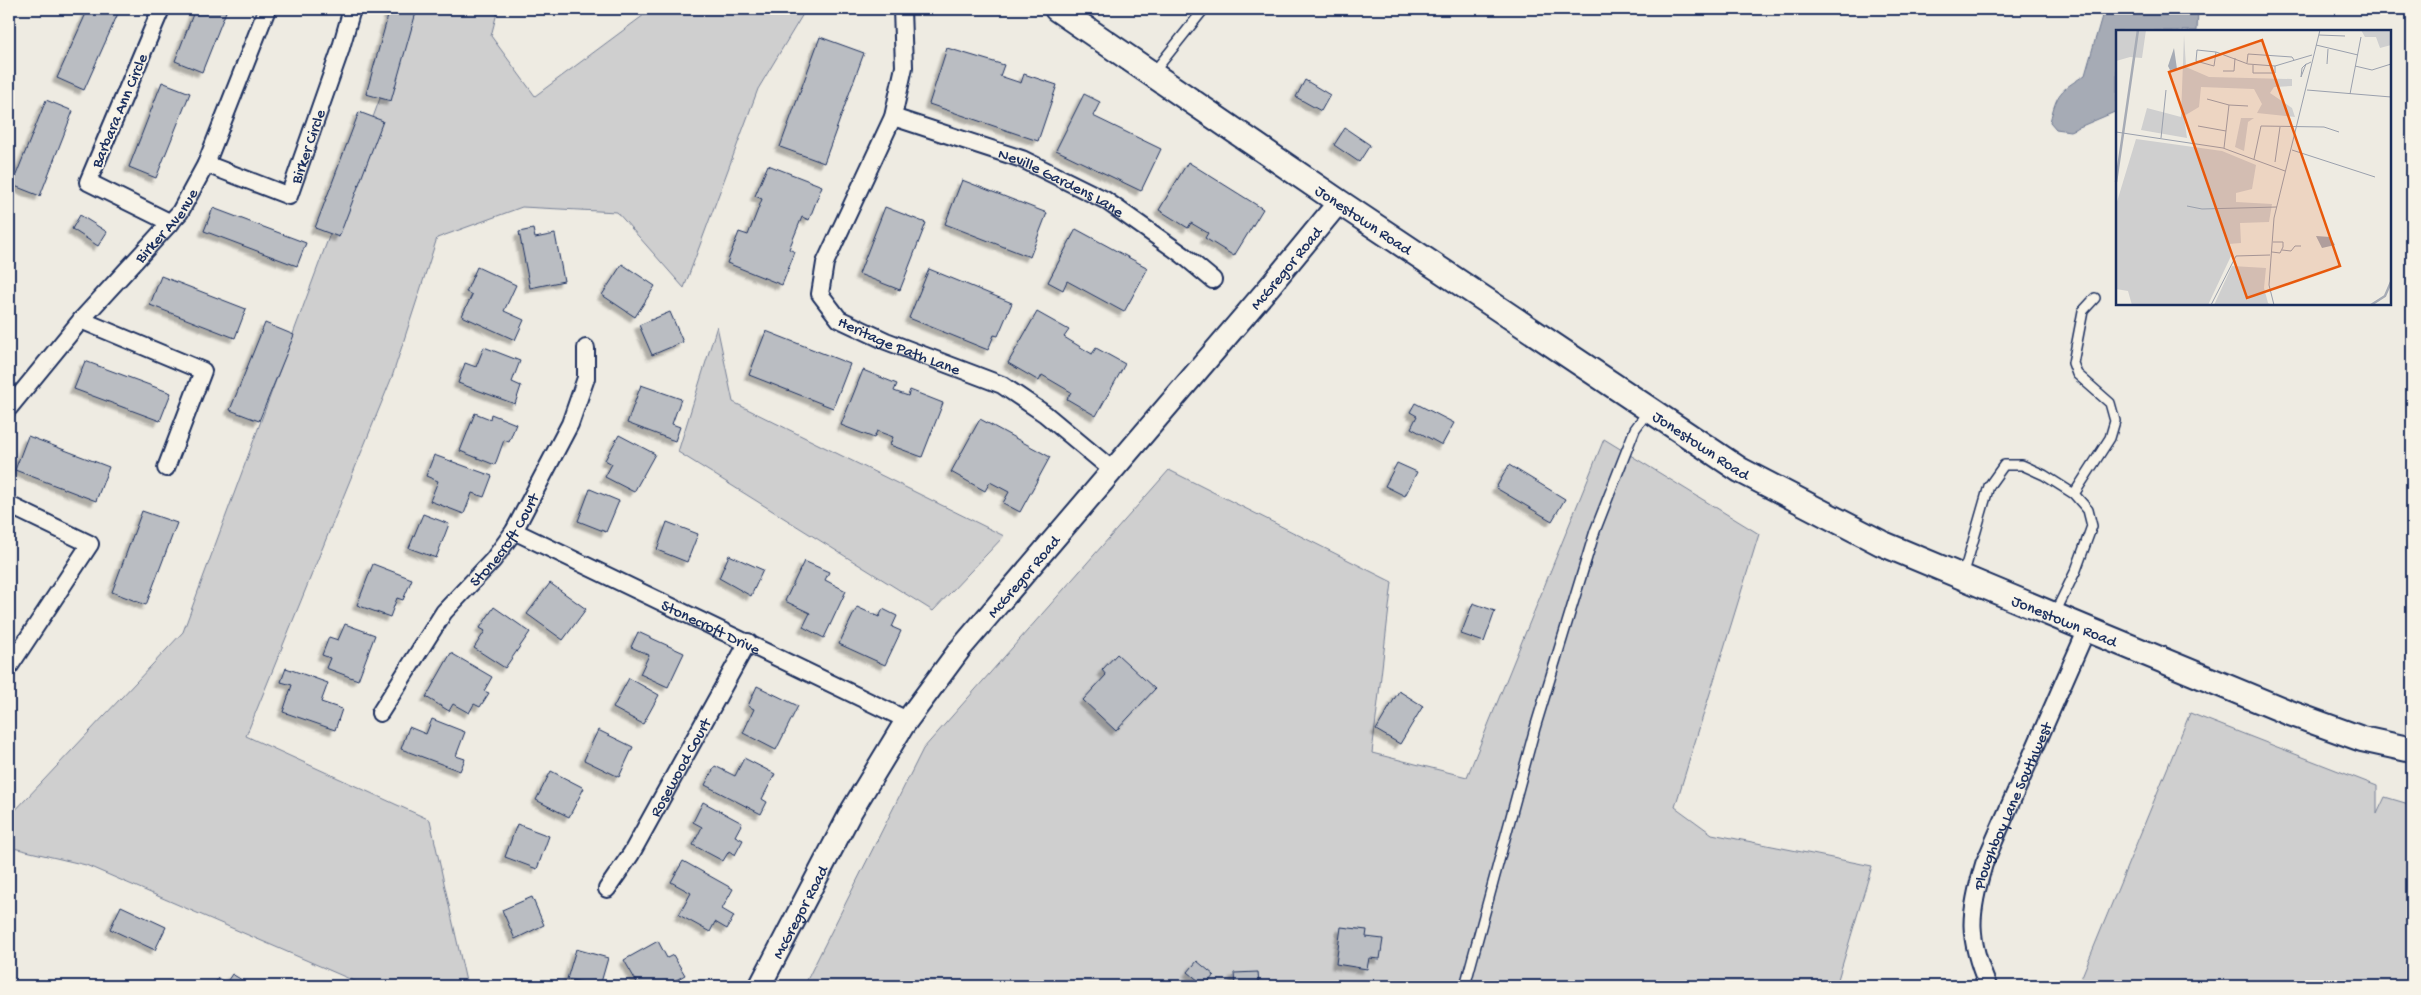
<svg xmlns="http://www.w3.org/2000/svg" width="2421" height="995" font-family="'Gochi Hand',sans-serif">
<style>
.green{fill:#cfcfcf;stroke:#757f96}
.water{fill:#a6abb5;stroke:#6e7992}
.building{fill:#babdc2;stroke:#1b2f5e;filter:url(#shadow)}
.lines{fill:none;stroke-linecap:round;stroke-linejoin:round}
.service-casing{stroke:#1b2f5e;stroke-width:12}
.minor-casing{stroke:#1b2f5e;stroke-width:20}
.tertiary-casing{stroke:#1b2f5e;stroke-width:25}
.secondary-casing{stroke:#1b2f5e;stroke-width:28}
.service{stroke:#f7f3e8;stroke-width:9}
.minor{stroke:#f7f3e8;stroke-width:16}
.tertiary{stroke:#f7f3e8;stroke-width:21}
.secondary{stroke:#f7f3e8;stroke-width:24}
.labels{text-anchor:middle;stroke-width:4;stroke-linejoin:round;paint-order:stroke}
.street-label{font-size:16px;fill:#1b2f5e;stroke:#f7f3e8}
.inset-river{fill:none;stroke:#a6abb5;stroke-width:2.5}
.inset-road{fill:none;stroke:#9aa0ad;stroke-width:1}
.view{fill:#e8590c;fill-opacity:0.15;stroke:#e8590c;stroke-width:2.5}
.inset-edge{fill:none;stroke:#1b2f5e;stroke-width:2.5}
</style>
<defs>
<filter id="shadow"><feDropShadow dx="-4.5" dy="4.5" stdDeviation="1" flood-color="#0004"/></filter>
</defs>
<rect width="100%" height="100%" fill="#eeebe2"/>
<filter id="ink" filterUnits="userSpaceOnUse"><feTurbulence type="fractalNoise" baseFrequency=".02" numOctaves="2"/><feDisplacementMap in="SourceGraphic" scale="10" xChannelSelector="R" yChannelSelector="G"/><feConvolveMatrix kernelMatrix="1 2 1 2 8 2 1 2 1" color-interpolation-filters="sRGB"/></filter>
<g filter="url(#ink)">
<path class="green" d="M413,9H498L491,36L535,96L652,9H806L758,89L684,288L617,212L522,207L437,238L392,377L246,736L430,820L467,986H366L86,865L9,847V815H11L183,632Z
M717,326L733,402L1004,536L933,611L678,452Z
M1604,439L1759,534L1675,807L1712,834L1872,866L1836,986H804L923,749L1169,470L1392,582L1372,753L1467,777Z
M2190,713L2377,786V814L2385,797L2412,805V986H2078Z"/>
<path class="water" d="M2104,9H2198L2197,31H2117V111L2070,131L2056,129L2050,122C2057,92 2060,91 2085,75Z"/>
<path class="building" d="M88,9H120L84,90L57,78Z
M195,9H227L202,72L175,61Z
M390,9H417L391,101L366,94Z
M820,37L864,53L824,163L780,147Z
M947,48L1004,65L1000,76L1021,83L1024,74L1057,85L1038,141L929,104Z
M1305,80L1330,95L1321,111L1296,97Z
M162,82L190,93L156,178L129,167Z
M1084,94L1100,102L1093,116L1161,149L1141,191L1056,150Z
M46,100L73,111L40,196L12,185Z
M359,112L383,121L339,237L315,228Z
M1345,128L1370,145L1359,162L1334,145Z
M1188,162L1263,209L1234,256L1205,238L1208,233L1191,223L1188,228L1159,210Z
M768,165L822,186L809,220L802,217L789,249L795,252L782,285L727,263L739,232L748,235L762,199L755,196Z
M962,180L1047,213L1030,257L945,224Z
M885,207L926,223L900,290L859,274Z
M213,208L306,243L297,266L204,231Z
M80,215L107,232L98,246L72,229Z
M533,229L535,238L555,234L564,281L530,288L519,232Z
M1076,229L1148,268L1124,312L1067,281L1063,290L1048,282Z
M622,264L655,286L635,317L602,295Z
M477,267L516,285L504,311L524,320L515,340L462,316L472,295L466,292Z
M929,269L1012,303L998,336L994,335L988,350L909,318Z
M161,276L246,309L235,338L150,305Z
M670,312L683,342L652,355L639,325Z
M1037,312L1069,330L1064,337L1092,354L1096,348L1125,364L1096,416L1067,399L1071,392L1042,375L1039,381L1008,363Z
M265,323L294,335L259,421L230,410Z
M766,331L850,364L833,408L749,375Z
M484,347L520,361L512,382L521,386L515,404L458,383L465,363L476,367Z
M85,361L171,393L160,421L74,389Z
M863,370L897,384L894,391L908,396L910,390L943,403L922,457L890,445L893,437L877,431L874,438L841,425Z
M641,385L681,399L672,424L680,427L675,441L627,423Z
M1415,403L1454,423L1442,445L1411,428L1417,416L1410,412Z
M475,413L490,419L491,414L516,424L509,442L504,440L495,465L460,451Z
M980,419L1050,457L1020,512L1003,503L1009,492L990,482L985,491L951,472Z
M619,435L655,454L634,492L605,477L612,464L605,460Z
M28,436L109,467L96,501L15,470Z
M434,455L492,476L484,497L472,493L464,514L430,501L438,481L426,476Z
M1397,463L1417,472L1405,496L1385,486Z
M1509,465L1565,499L1552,521L1496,488Z
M590,489L619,501L606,532L578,521Z
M142,511L177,523L146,605L112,592Z
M423,514L449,524L436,558L409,548Z
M667,522L698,534L687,562L657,550Z
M729,555L763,570L751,596L719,578Z
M804,561L829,572L825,580L846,591L824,638L803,627L810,613L785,601Z
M373,564L412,579L403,600L397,598L390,617L357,605Z
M550,583L586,609L563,640L527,614Z
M1473,603L1495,611L1484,642L1461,634Z
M494,607L530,632L505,668L474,648L485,631L480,628Z
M857,607L879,617L883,609L897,616L892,627L901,631L885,665L839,644Z
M345,624L375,635L358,680L326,668L330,658L322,655L329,637L338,640Z
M638,632L684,653L668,687L640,674L649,655L631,647Z
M451,653L492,677L484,691L489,693L480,707L474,704L469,713L453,704L449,711L426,697Z
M1117,654L1155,689L1116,731L1083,700L1106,675L1102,670Z
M286,668L328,683L321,702L342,709L335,730L283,712L292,685L281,682Z
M629,678L659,695L643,724L613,708Z
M757,686L798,706L776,750L743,733L754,709L748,706Z
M1399,691L1423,706L1400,744L1376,730Z
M432,719L465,732L456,756L465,759L460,771L401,749L409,727L426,734Z
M598,730L633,747L619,777L584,760Z
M744,758L775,774L762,799L767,802L761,814L705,785L715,766L735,776Z
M551,771L584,788L569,817L536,800Z
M703,802L742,823L735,836L743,840L735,855L729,851L723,861L693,845L702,827L693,822Z
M517,824L549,836L537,869L505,857Z
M683,861L733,889L722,909L734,916L727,929L715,922L710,932L679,915L691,893L671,882Z
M532,897L544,925L515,939L502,910Z
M121,906L166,927L155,950L110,929Z
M1341,927L1367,930L1366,937L1383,939L1380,959L1369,958L1367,969L1336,964Z
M658,941L667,958L673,955L685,975L666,986H639L624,960Z
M576,949L608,958L600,986L567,979Z
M1197,961L1214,975L1205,986L1188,972Z
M1258,972L1259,986H1235L1234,973Z
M232,974L247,983L245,986H213L218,978L226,983Z"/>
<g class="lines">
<g class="service-casing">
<path id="service" d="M1153,73L1204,9
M2074,494L2110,438L2115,421L2110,403L2077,374L2073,363L2083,311L2095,298
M1963,576L1989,486L2004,465H2022L2044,475L2074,494L2088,510L2092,526L2076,570L2054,615
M1465,986L1535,728L1595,531L1635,429L1649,410"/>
</g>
<g class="minor-casing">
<g id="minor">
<path d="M161,9L88,182L171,223"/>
<path id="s1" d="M902,9L904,67L893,117L825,263L820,294L839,319L886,341L1002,385L1045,414L1111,469"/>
<path id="s2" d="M893,117L1022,159L1105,200L1183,255L1213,280"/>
<path id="s3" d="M206,164L289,196L340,51L352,9"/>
<path d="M81,320L203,371L166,468"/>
<path id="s4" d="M9,408L81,320L180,212L206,164L267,9"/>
<path d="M9,505L90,544L9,667"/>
<path id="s5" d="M514,531L907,720"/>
<path id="s6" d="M380,713L444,612L493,560L514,531L570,424L586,378V348"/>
<path id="s7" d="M607,889L631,854L748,642"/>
<path id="s8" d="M1988,986C1967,937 1969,914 1984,864L2087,629"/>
</g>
</g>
<g class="tertiary-casing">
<g id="tertiary">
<path id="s9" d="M760,986L852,810L903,726L960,649L1270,286L1339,202"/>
</g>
</g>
<g class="secondary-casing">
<g id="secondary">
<path id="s10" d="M1057,9L1339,202L1740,470L1881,543L2087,629L2290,713L2362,739L2412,750"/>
</g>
</g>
<use href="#service" class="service"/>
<use href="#minor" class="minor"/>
<use href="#tertiary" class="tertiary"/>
<use href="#secondary" class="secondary"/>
</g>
</g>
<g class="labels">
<g class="street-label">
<text transform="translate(118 110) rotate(-67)" y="6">Barbara Ann Circle</text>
<text dy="6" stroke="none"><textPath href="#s3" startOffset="142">Birker Circle</textPath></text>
<text dy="6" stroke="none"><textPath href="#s2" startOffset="181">Neville Gardens Lane</textPath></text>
<text dy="6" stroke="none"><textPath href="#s10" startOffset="372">Jonestown Road</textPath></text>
<text dy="6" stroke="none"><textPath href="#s4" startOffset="241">Birker Avenue</textPath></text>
<text dy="6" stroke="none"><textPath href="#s9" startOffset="894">McGregor Road</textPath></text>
<text dy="6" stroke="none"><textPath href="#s1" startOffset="399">Heritage Path Lane</textPath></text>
<text dy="6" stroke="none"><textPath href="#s10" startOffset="778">Jonestown Road</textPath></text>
<text dy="6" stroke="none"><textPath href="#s6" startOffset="214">Stonecroft Court</textPath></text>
<text dy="6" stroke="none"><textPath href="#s9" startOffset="489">McGregor Road</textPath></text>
<text dy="6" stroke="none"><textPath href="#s10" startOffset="1182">Jonestown Road</textPath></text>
<text dy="6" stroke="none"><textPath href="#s5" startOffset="219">Stonecroft Drive</textPath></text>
<text dy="6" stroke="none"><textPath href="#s7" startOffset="142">Rosewood Court</textPath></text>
<text dy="6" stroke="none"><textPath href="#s8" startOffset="190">Ploughboy Lane Southwest</textPath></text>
<text dy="6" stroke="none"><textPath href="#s9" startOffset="84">McGregor Road</textPath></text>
</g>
</g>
<g transform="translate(2116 30)">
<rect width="275" height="275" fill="#eeebe2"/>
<path d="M0,0H30L26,28L14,27L0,31ZM245,0H275V15L264,18L260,7H249ZM68,5L70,37L93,47L176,49V56L158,57L154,63L176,78L179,87L141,83L146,74L138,59L85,57L83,77L68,86L71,108L25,100L31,78L65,87ZM125,88H138L132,92L128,121L119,117ZM20,109L106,121L140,135L136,159L120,163V172L156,174L153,192L124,193L125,213L112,214L115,226L92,275H16L12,261L0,259V175ZM116,236L150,238L148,258L152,273L156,275H98Z" fill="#cfcfcf"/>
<path d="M58,18L61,39L54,40L52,36ZM200,206L214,207L219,215L206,218Z" fill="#a6abb5"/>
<path class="inset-river" d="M0,152L22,0M255,275L269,266L275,252"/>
<path class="inset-road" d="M150,0H173M203,5L229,6M200,15L242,25M81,20L100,22L98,36L80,31ZM100,22L132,34L159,36L196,25M131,33L132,24L176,27L178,30M190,34L185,47L186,38L190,34H191L195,32M211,34L212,19M137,35V43H159V36M239,36L256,40L275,34M107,41H118L119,28M191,60L275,67M234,64L245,7M91,69L113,75L132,76M82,96L110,101M0,102L107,118L169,141M45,108L50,60M108,118L113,75M176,120L259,147M138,129L145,96L208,97L223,102M159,132L164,97M71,176L86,179L161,177M166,220L175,221L179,216H185M156,222L164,223L167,217V212H157M95,275L120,226L154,225M158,275L153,255L158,188L204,0"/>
<path class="view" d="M146,10L224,236L131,268L53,42Z"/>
<rect width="275" height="275" class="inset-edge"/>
</g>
<rect width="2421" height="995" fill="none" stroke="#f7f3e8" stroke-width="30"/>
<rect x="15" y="15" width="2391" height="965" fill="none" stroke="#1b2f5e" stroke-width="2" filter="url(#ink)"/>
</svg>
